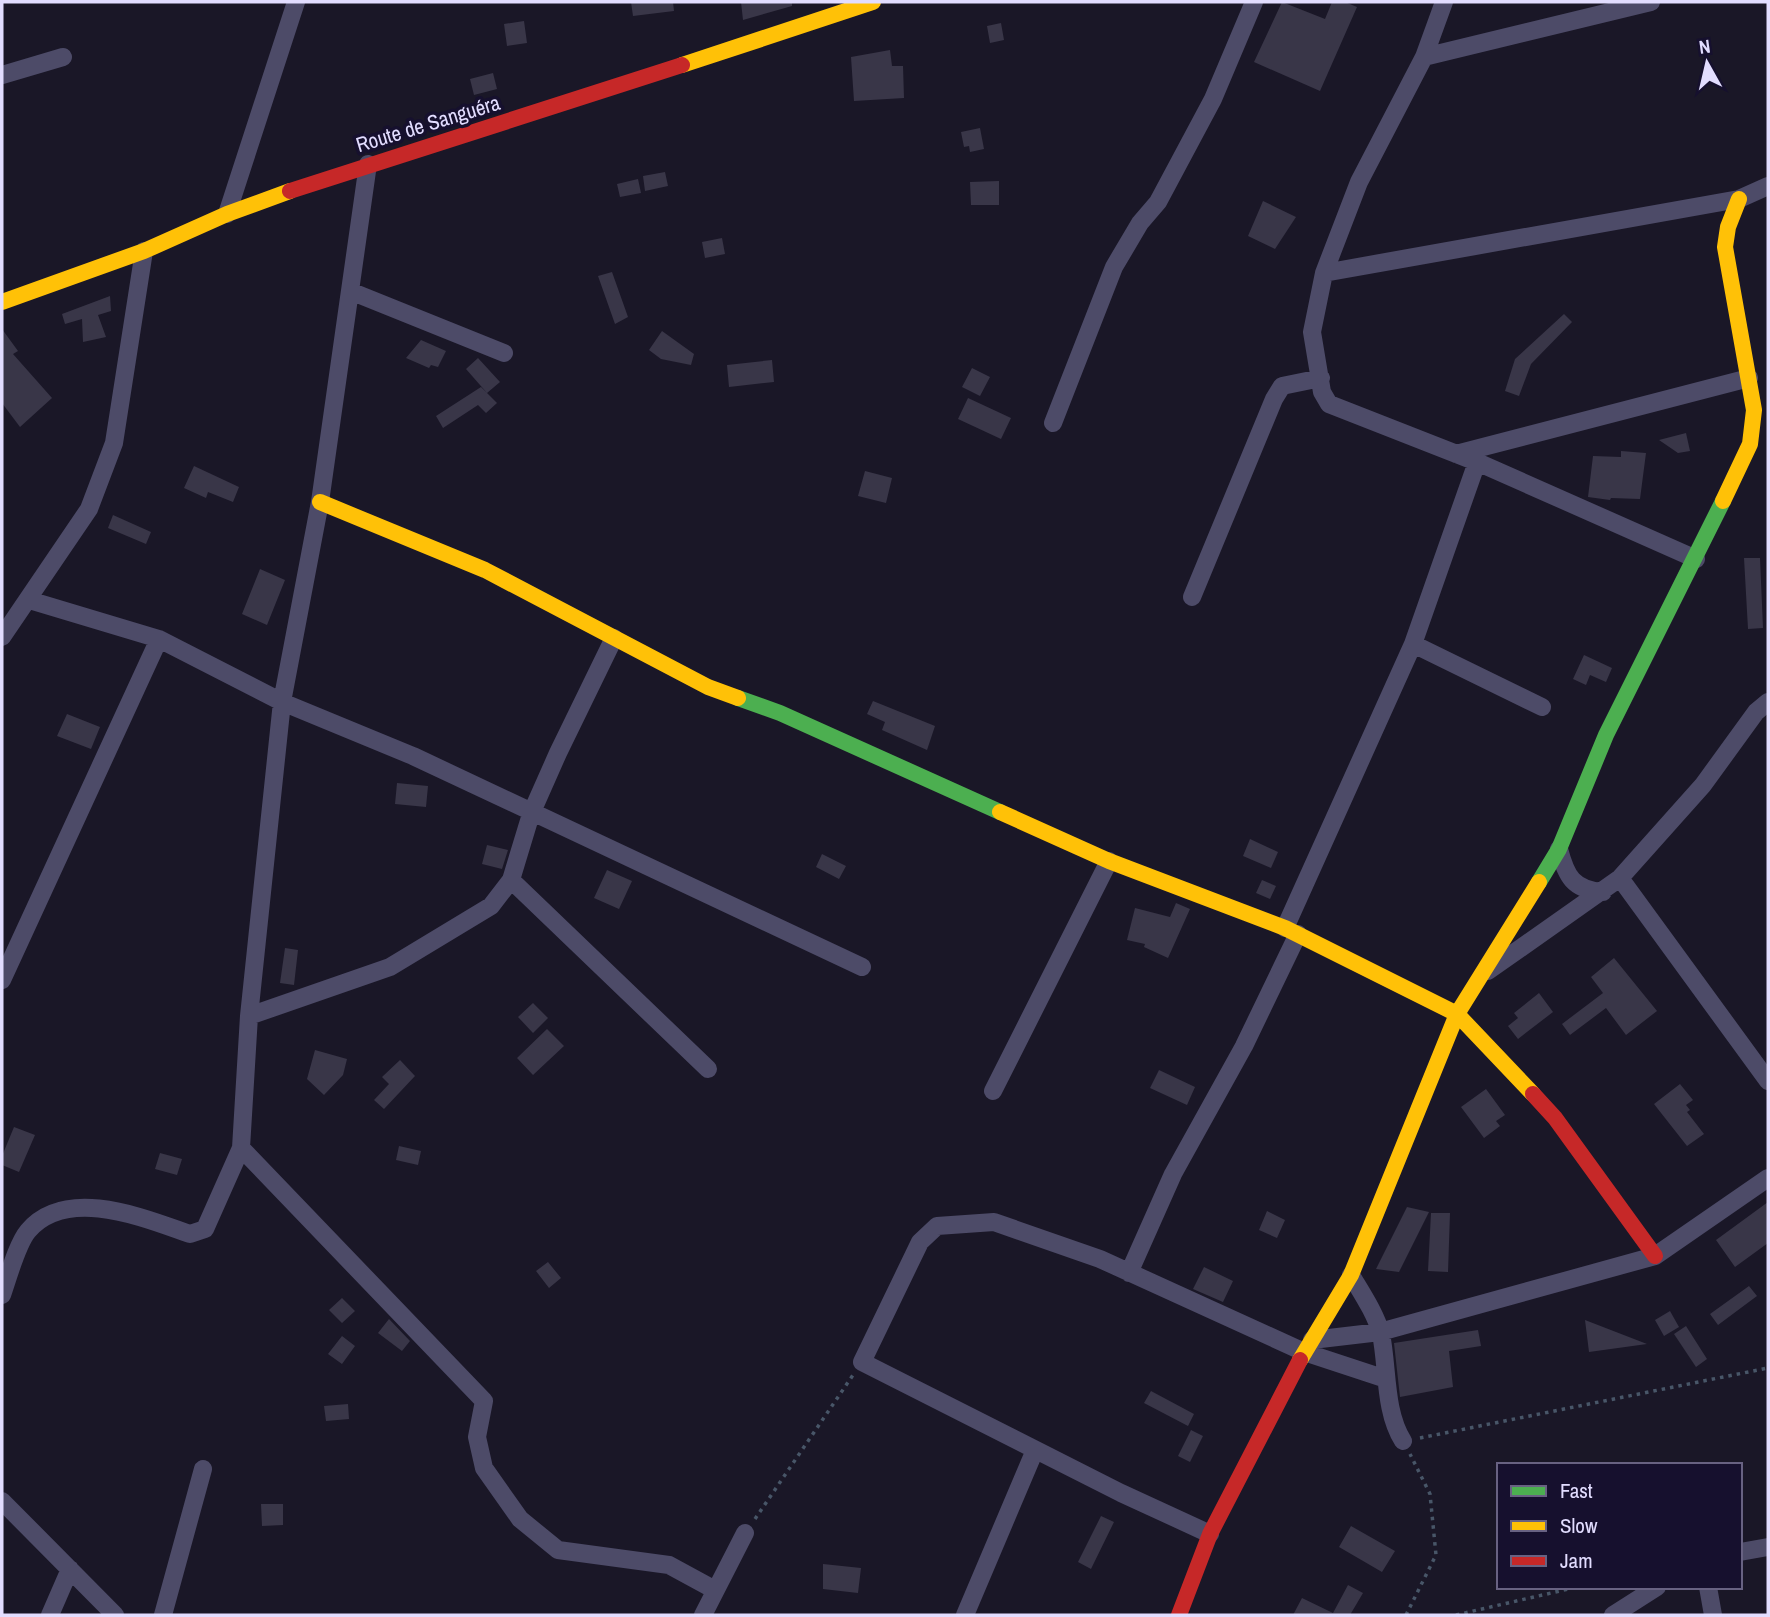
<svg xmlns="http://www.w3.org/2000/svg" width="1770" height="1617" font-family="'Archivo Narrow',sans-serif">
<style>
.building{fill:#393648}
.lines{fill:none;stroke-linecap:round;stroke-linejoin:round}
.path{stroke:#485668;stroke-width:3.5;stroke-dasharray:3.5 5;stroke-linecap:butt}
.street{stroke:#4d4b68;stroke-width:18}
.fast{stroke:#4caf50;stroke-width:16}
.slow{stroke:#ffc107;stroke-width:16}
.jam{stroke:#c62828;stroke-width:16}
.labels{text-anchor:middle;stroke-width:7;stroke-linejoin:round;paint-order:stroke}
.street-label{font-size:21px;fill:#e2ddff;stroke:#16102e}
</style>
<rect width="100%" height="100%" fill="#1a1727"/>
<path class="building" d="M631,2H673L674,11L633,16Z
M741,2H792V6L743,20Z
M1282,2L1325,19L1332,2H1345L1357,7L1320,91L1254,62Z
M524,21L527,43L507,46L504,24Z
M1001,23L1004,40L990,43L987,26Z
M890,50L892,66H903L904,98L854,101L851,57Z
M493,73L497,89L474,95L470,79Z
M980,128L984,149L970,152L969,146L964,147L961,132Z
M665,172L668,186L645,191L643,176Z
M638,179L641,193L620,197L617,184Z
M999,181V205H971L970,182Z
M1263,201L1296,217L1275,249L1248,236Z
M722,238L725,254L705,258L702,242Z
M612,272L628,317L615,324L598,276Z
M110,296L111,311L98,315L106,337L83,342L82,319L65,324L62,314Z
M1564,314L1572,322L1531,364L1519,396L1505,391L1515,359Z
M2,329L18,351L13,354L52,398L20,427L2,403Z
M662,331L694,354L691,365L661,359L649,350Z
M421,340L446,351L438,367L431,365L429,368L406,358Z
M478,358L500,382L487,393L466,369Z
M772,360L774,382L729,387L727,365Z
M972,368L990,377L980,396L962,387Z
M481,387L497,403L486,413L478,405L443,428L436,416Z
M968,398L1011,418L1001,439L958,419Z
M1686,433L1690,451L1678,453L1659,440Z
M1621,451L1646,453L1640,499L1611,498L1610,500L1588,497L1593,456L1621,457Z
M194,466L239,487L233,502L208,492L206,498L184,488Z
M865,471L892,478L886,503L858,496Z
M113,515L151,532L146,544L108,528Z
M1744,558H1760L1763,628L1748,629Z
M260,569L285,580L267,625L242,614Z
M1584,655L1612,668L1606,682L1590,675L1586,685L1573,679Z
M873,701L935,726L927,750L882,730L885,722L867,714Z
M67,714L100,727L91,749L57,736Z
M397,783L428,786L426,807L395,804Z
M1250,839L1278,852L1271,868L1243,856Z
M487,845L508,850L502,869L482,864Z
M822,854L846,866L839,879L816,867Z
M607,870L632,881L619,909L594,898Z
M1262,880L1276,886L1270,899L1256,893Z
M1176,903L1190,909L1168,958L1144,947L1145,944L1127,940L1135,908L1170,917Z
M285,948L298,950L294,985L280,983Z
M1614,958L1657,1011L1626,1035L1606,1008L1570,1035L1562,1024L1603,993L1591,977Z
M1539,993L1553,1012L1518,1039L1508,1026L1518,1018L1514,1013Z
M533,1003L548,1018L533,1033L518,1017Z
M547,1029L564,1046L533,1075L517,1058Z
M315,1050L347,1059L343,1075L324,1095L307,1079Z
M400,1060L415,1076L384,1109L374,1100L389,1084L382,1077Z
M1159,1070L1195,1087L1187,1105L1150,1088Z
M1680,1084L1693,1100L1686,1105L1690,1110L1687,1112L1704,1134L1687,1146L1654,1104Z
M1486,1089L1505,1115L1496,1121L1500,1126L1484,1138L1461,1107Z
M14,1127L35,1135L19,1172L2,1165V1156Z
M399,1146L421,1151L418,1165L396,1160Z
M160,1153L182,1159L177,1175L155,1169Z
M1768,1202V1243L1735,1267L1716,1240Z
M1407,1207L1429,1212L1399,1272L1376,1269Z
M1267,1211L1285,1220L1277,1238L1259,1230Z
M1431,1213H1450L1448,1272L1428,1271Z
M548,1262L561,1278L549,1288L536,1271Z
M1204,1267L1233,1281L1223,1302L1193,1289Z
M1749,1286L1757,1296L1718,1325L1710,1314Z
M342,1298L355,1311L342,1323L329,1310Z
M1670,1311L1679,1327L1664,1336L1655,1320Z
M389,1319L410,1341L402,1351L378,1333Z
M1585,1320L1647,1344L1589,1352Z
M1686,1326L1707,1359L1696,1367L1674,1334Z
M1478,1330L1481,1346L1449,1351L1453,1387L1400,1397L1394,1343Z
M342,1336L355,1346L342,1364L328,1354Z
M1151,1391L1194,1414L1188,1426L1144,1403Z
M348,1404L349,1419L326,1421L324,1406Z
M1191,1430L1203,1436L1190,1462L1178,1456Z
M261,1504H283V1525L262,1526Z
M1101,1516L1114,1522L1091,1569L1078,1562Z
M1351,1526L1395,1551L1382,1572L1339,1547Z
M823,1564L861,1568L858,1593L823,1589Z
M1348,1585L1363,1593L1350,1615H1293L1302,1598L1333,1613Z"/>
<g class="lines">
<path class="path" d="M1420,1438L1768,1368
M755,1519L853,1375
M1406,1615L1436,1555L1430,1494L1410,1454
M1456,1615L1577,1587"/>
<path class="street" d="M1444,2L1424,57L1359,182L1324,273L1312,332L1322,392L1329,404L1477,462L1696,559
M1424,57L1651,2
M2,75L63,57
M227,214L296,2
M1324,273L1739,199L1768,186
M350,291L504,353
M1053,423L1114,267L1140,223L1158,202L1213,99L1254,2
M1456,454L1749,378
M1192,597L1274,399L1282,386L1321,378
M29,600L159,639L282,702L413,756L862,967
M2,637L89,509L114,443L144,251
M1413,644L1542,707
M1559,849C1566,876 1573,890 1603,892
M1620,878L1768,1081
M511,880L708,1069
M1285,928L1413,644L1477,462
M1488,971L1620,878L1703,785L1756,712L1768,702
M2,980L159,639
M249,1016L390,967L491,906L511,880L531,814L558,753L614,638
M993,1091L1109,861
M241,1148L484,1401L477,1437L484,1468L520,1519L558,1550L669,1565L715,1590
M1129,1273L1173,1174L1244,1046L1298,934
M1351,1275C1361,1292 1376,1314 1381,1334C1388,1368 1384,1411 1403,1441
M2,1295C8,1278 17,1244 28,1231C67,1185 146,1219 190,1234L205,1229L241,1148L249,1016L282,702L320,502L368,164
M1312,1340L1380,1332L1655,1256L1768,1178
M2,1501L115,1615
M1210,1534L1121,1493L862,1362L920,1242L937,1226L994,1222L1100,1259L1304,1352L1386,1379
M1740,1552L1768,1547
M1708,1587L1713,1615
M50,1615L70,1569
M163,1615L203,1469
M703,1615L745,1533
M965,1615L1035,1450
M1613,1615L1657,1587"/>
<path class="fast" d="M738,698L780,713L1000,812
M1539,882L1559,849L1606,735L1723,501"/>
<path class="slow" d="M682,65L873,2
M2,302L144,251L227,214L290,191
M1723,501L1750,444L1754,410L1725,247L1728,227L1739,199
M320,502L485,570L708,687L738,698
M1000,812L1109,861L1285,928L1457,1014L1533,1094
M1300,1360L1351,1275L1457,1014L1539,882"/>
<path class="jam" d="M290,191L682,65
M1533,1094L1555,1118L1655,1256
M1179,1615L1210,1534L1300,1360"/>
</g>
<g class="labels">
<g class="street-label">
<text transform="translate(428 124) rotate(-17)" y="7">Route de Sanguéra</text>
</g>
</g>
<rect width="1770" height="1617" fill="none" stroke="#e2ddff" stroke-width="7"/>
<rect x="1497" y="1463" width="245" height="126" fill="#16102e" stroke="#686282" stroke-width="2"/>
<rect x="1511" y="1486" width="35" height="10" fill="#4caf50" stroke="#686282" stroke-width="2"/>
<text x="1560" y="1498" font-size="21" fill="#e2ddff">Fast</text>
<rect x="1511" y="1521" width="35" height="10" fill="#ffc107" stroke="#686282" stroke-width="2"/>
<text x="1560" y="1533" font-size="21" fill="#e2ddff">Slow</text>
<rect x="1511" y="1556" width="35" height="10" fill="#c62828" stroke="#686282" stroke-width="2"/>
<text x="1560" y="1568" font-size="21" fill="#e2ddff">Jam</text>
<g transform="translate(1707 63) rotate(352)" stroke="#16102e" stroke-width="5" paint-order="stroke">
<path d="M0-5L12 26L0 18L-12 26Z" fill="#e2ddff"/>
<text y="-10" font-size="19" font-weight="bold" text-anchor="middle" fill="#e2ddff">N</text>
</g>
</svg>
